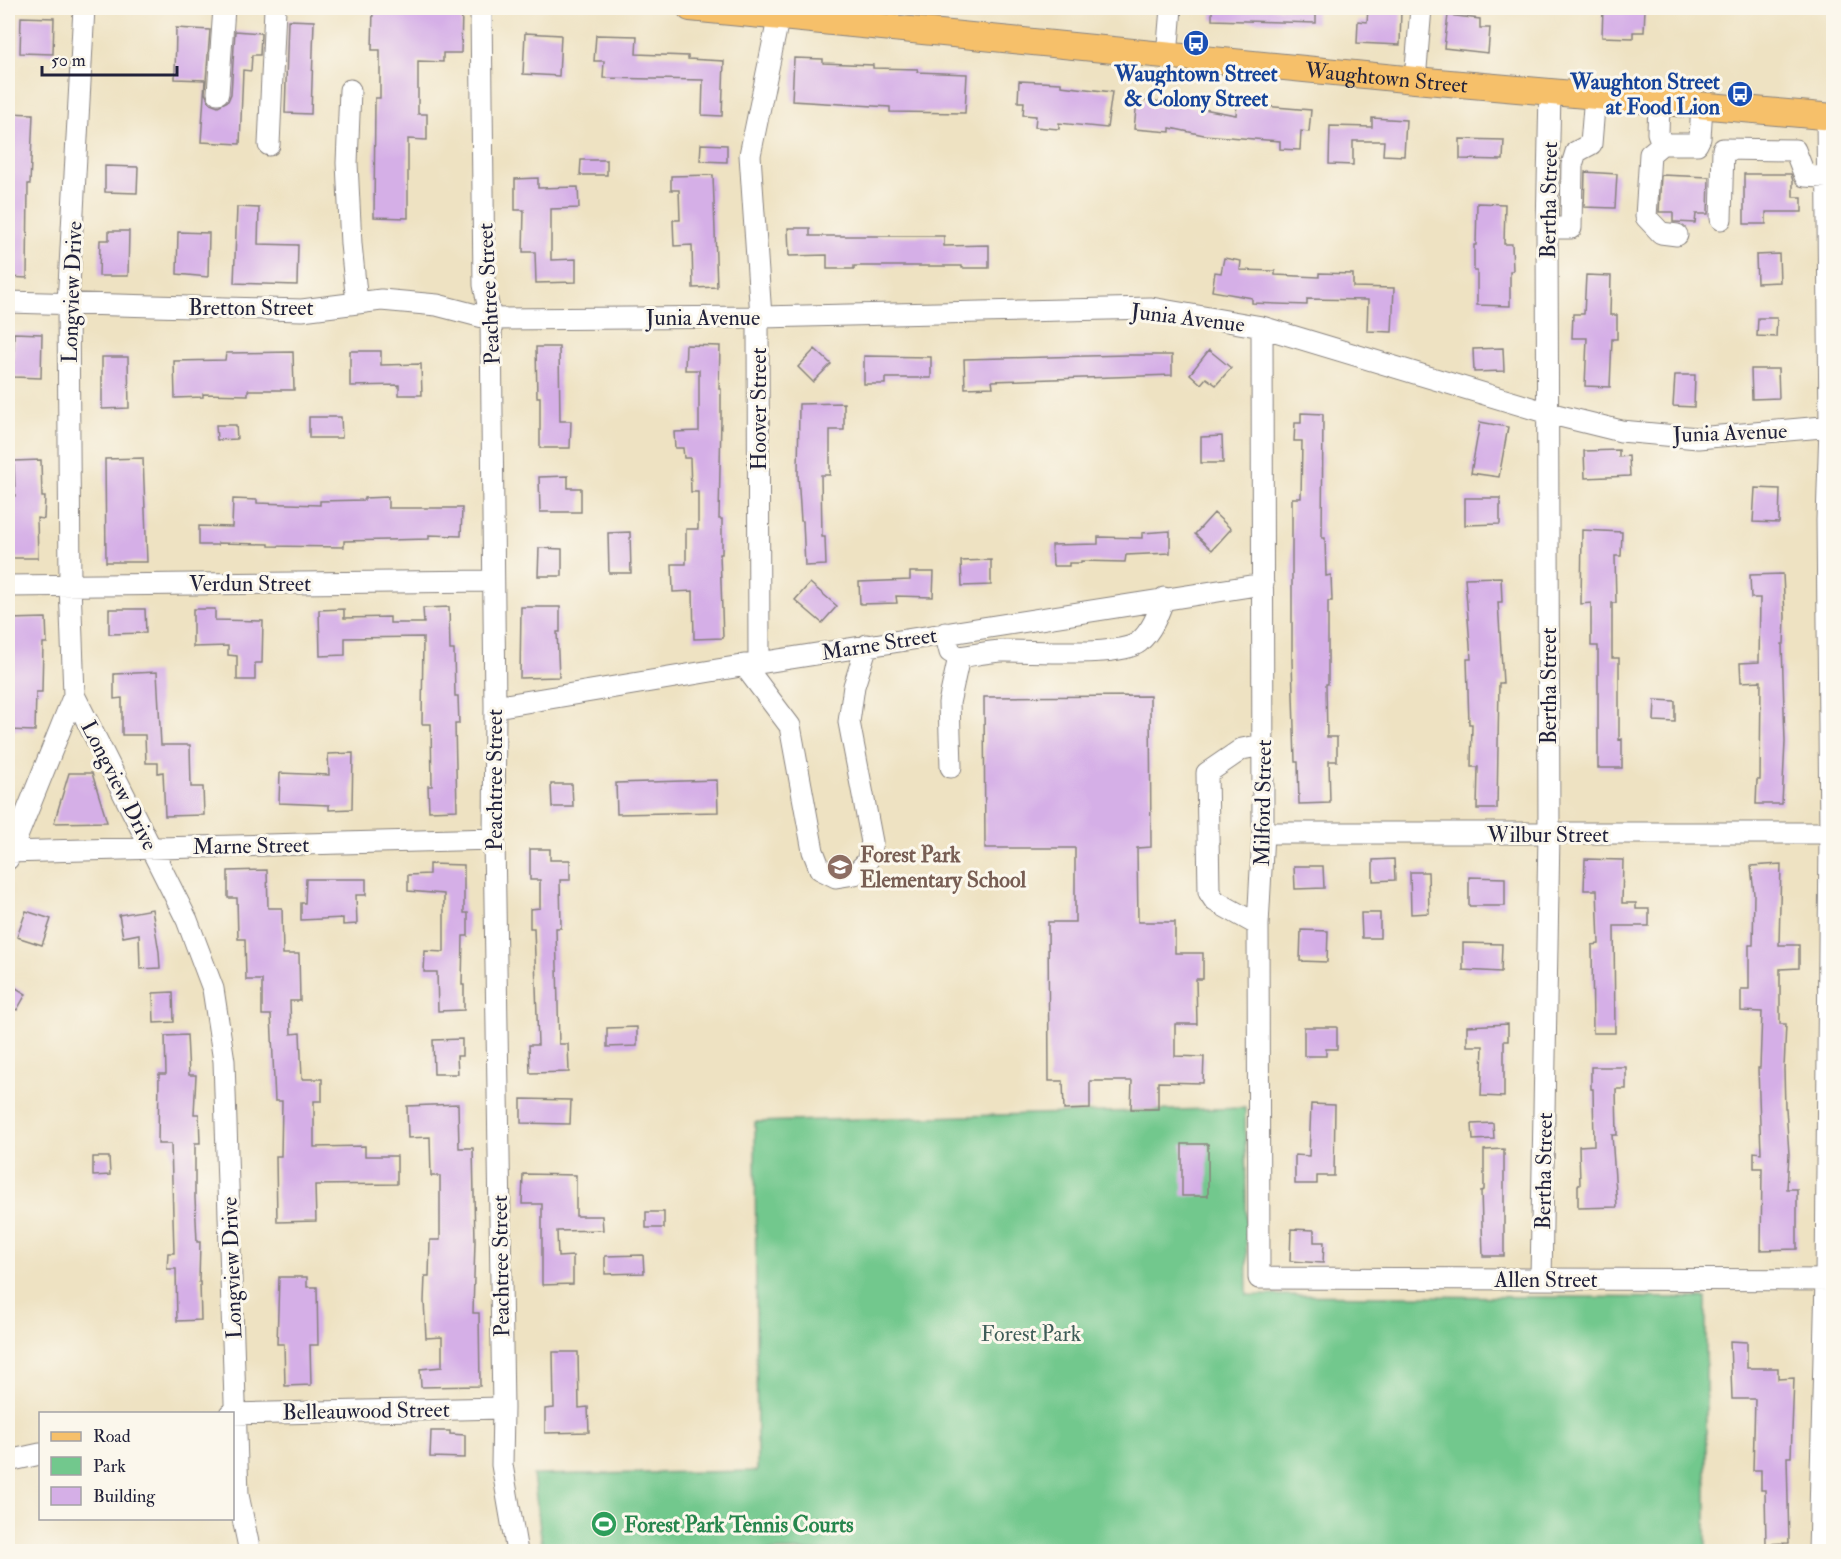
<svg xmlns="http://www.w3.org/2000/svg" width="1841" height="1559" font-family="'IM FELL Double Pica',serif">
<style>
.green{fill:#72c88d;stroke:#4a7564;stroke-width:1.5}
.building{fill:#d5afe7}
.lines{fill:none;stroke-linecap:round;stroke-linejoin:round}
.minor-casing{stroke:#88827e;stroke-width:23}
.major-casing{stroke:#88827e;stroke-width:28}
.minor{stroke:#fff;stroke-width:21}
.major{stroke:#f6c06b;stroke-width:26}
.labels{text-anchor:middle;stroke-width:6;stroke-linejoin:round;paint-order:stroke}
.transit-label{font-size:22px;font-weight:bold;fill:#164399;stroke:#fbf7ec}
.street-label{font-size:22px;fill:#22223b;stroke:#fbf7ec}
.education-label{font-size:22px;font-weight:bold;fill:#785e54;stroke:#fbf7ec;text-anchor:start}
.park-label{font-size:22px;fill:#3e5c58;stroke:#fbf7ec}
.leisure-label{font-size:22px;font-weight:bold;fill:#27864d;stroke:#fbf7ec;text-anchor:start}
</style>
<rect width="100%" height="100%" fill="#fbf7ec"/>
<filter id="ink" filterUnits="userSpaceOnUse"><feTurbulence type="fractalNoise" baseFrequency=".0167" numOctaves="2"/><feDisplacementMap in="SourceGraphic" scale="12" xChannelSelector="R" yChannelSelector="G"/><feConvolveMatrix kernelMatrix="1 2 1 2 8 2 1 2 1" color-interpolation-filters="sRGB"/></filter>
<filter id="wash" filterUnits="userSpaceOnUse"><feTurbulence type="fractalNoise" baseFrequency=".008" numOctaves="4" result="noise"/><feDisplacementMap in="SourceGraphic" scale="24" xChannelSelector="R" yChannelSelector="G"/><feGaussianBlur stdDeviation="1.35" result="paint"/><feColorMatrix in="noise" values="0 0 0 0 0 0 0 0 0 0 0 0 0 0 0 0 0 1.4 0 .05"/><feComposite in="paint" operator="in"/></filter>
<g filter="url(#wash)">
<rect width="100%" height="100%" fill="#eee2c2"/>
<path class="green" d="M1245,1108L1247,1295L1706,1298V1551H543L533,1475L757,1471L755,1122Z"/>
<g id="blocks">
<path class="building" d="M373,8L462,10L461,53H443V62L418,61V114H427V140L408,139V218L374,217L375,98H380V50H372Z
M1212,8H1316V23L1212,20Z
M1368,8L1401,9L1400,45L1357,43L1358,21L1367,22Z
M1603,8H1645L1644,32H1633V38L1602,37Z
M1448,15L1480,19V28H1490L1488,53L1444,48Z
M21,17L54,18L53,54L20,53Z
M288,20L314,21L311,114L285,113Z
M176,28L210,30L205,93L210,103L218,106L228,101L231,94L235,31L261,33L260,55H252L251,71L243,70L240,144L201,142L205,80L175,79Z
M525,33L561,35L559,76L523,74Z
M596,35L637,36L636,54L688,56V59L724,61L722,116L702,115L703,80L603,78L604,61H594Z
M794,58L823,59V63L873,65V68L918,69L917,72L967,74L965,113L890,112V107L792,101Z
M1019,81L1061,83V86L1112,92L1107,128L1059,123V129L1035,127L1036,116L1023,115L1024,102H1018Z
M1137,100L1166,102L1236,115L1237,104L1311,110L1309,132L1301,131L1300,150L1280,149V141L1204,135L1170,128V132L1134,129Z
M8,113L33,114L30,184H28L27,278L8,277Z
M1372,118L1406,120L1404,156L1383,155L1384,141H1353V165L1329,164L1330,126L1372,127Z
M1460,139L1504,140L1503,160L1460,159Z
M701,144L727,145V162L700,161Z
M581,160H607V175H580Z
M105,166L138,167L137,193L105,192Z
M1585,172L1617,174L1615,208L1584,207Z
M1744,174H1791L1793,181V197H1802V212H1766V224H1744Z
M713,175L717,287L693,288L692,245L674,246L673,220H680L679,190H671V176Z
M1661,175L1709,177L1708,214H1696L1695,223L1676,222H1673V212H1659Z
M538,178V188L578,187L579,208L551,209V260L576,259V282L536,283L535,252H523L524,210H515V179Z
M1477,203L1505,204L1504,244H1512L1513,271H1510V306L1477,305V271H1474V245H1476Z
M237,207L259,208L258,244L298,245L297,285L234,283Z
M788,228H810V236H944V246L989,245V268H962V266H854V269H827V255L789,256Z
M109,231H129L128,276H99L100,240H109Z
M178,232L209,233L208,277L177,274Z
M1779,254L1780,282L1757,283L1756,255Z
M1224,258L1241,261L1240,270L1275,271V275L1319,277V273L1353,274V287L1394,288L1392,332L1367,331L1368,300L1307,299V305L1252,303V298L1212,291L1215,272L1221,273Z
M1586,275L1611,276L1610,315H1617V339H1612L1610,387L1585,386L1587,338H1572L1573,314H1584Z
M1758,318H1777L1776,337L1757,336Z
M14,333L42,334L41,378L13,377Z
M686,345L720,346L719,389H721V417L719,519H722V554H720L723,638L694,639L693,591L673,592L672,564H686V529H698V492H691L690,458H684L683,448H675L674,432L699,431V370H685Z
M536,347H559L560,421H571L570,448H540V397H537Z
M1503,348L1504,371L1474,372L1473,349Z
M815,349L831,364L813,382L798,367Z
M1209,350L1231,368L1216,385L1206,378L1201,384L1190,374Z
M350,351H381V365L421,364L422,395H399V385L350,386Z
M293,352L294,390H248V395L203,394V397L175,398L174,361L225,360L226,353Z
M1127,355H1172V375L992,381L993,387L965,388L964,359Z
M864,356L931,357V378H885V384H864Z
M102,357H128L129,408L102,409Z
M1751,369H1778L1779,398L1752,399Z
M1675,375H1695L1694,407L1673,406Z
M844,403V430H830V475H821L822,537H825L826,565L805,566L803,521H801L798,475L799,404Z
M1301,413L1323,414L1322,538H1325L1326,576L1331,575L1332,601H1328V684H1326L1327,737H1337V761H1329L1330,803L1299,804L1298,762H1295L1292,661V498H1301L1302,441H1294L1295,423H1301Z
M309,417H341L342,438H309Z
M1480,422L1508,427L1499,477L1471,473Z
M216,425H236L237,439L217,440Z
M1222,436L1223,463H1201V437Z
M1619,450V457L1629,456L1630,476L1585,478L1584,451Z
M143,458L147,562H106L105,459Z
M41,460L42,497H45L44,519L37,518L38,558H9L8,533H9L10,496H15L14,461Z
M568,476V488H581V512H540L539,477Z
M1755,488L1780,489L1779,523L1753,522Z
M388,497V508H462L461,536L429,535V539L344,541V547L269,546V544L218,543V545H199V526L232,527L233,499L257,500V503L320,505V501L364,500V498Z
M1465,498H1500V524L1465,525Z
M1214,513L1231,529L1212,550L1195,534Z
M1582,530L1622,532L1621,556H1615L1616,603H1612V658H1619V740L1622,739V768H1598V646H1591V603L1581,604Z
M1170,531V553L1126,555L1125,562L1081,561V563H1069V566H1053L1052,545L1098,544V537L1142,538V533Z
M630,532L631,573H609L608,533Z
M539,548L562,549V576H538Z
M991,560V585L962,586L961,561Z
M910,572H934L933,597L896,596L897,603L860,604L859,582L910,580Z
M1783,574L1785,617L1784,644H1782L1785,742L1782,804H1756L1757,780H1760L1761,681L1741,682L1740,663L1759,662L1760,598H1751L1750,575Z
M1501,577L1502,602H1498L1503,683H1499L1497,809H1477L1478,767H1471L1472,724H1469L1467,659H1471L1465,578Z
M810,583L837,606L822,623L795,600Z
M449,607L450,650H454L455,696H458L459,724H455L457,810L429,811L428,786H432L431,724H422L423,637L345,638V655L320,656L319,610L344,609V618L390,617V623H424L423,608Z
M521,607H560V632H557L559,677L520,678Z
M109,609H145L146,633L109,634Z
M193,609H215V620L263,621L262,663H255V680H237V656L228,655V646L193,647Z
M46,618L47,643H43L42,692H36L35,731L8,730L9,619Z
M157,672L161,745H190L191,787H203L204,815L165,816L163,772L158,773V763H146L145,735H122V698L114,699V674Z
M1150,696L1151,847L1137,848L1138,922H1175V953H1203V979H1196L1197,1024H1175V1056L1204,1057L1203,1083L1158,1082V1109H1131L1132,1081H1090V1109L1064,1110L1063,1081H1049L1048,922H1075V848H985L984,697Z
M1655,700L1675,701V722L1654,721Z
M353,753L352,809L329,810V805L279,803L280,773L329,775L328,754Z
M69,773H92L107,822L54,823Z
M717,780L718,812L617,814L616,783Z
M551,784H572L573,807H552Z
M530,849H550V860H570V880H560L561,928H556L559,1044H568L569,1072L530,1073L529,1045H538L534,928H530V909L540,908V880H530Z
M1394,859L1395,880L1373,881V860Z
M1585,859L1623,860L1622,903H1636V909H1649V926H1614L1615,1033H1593L1592,945L1599,944L1597,890H1584Z
M429,864L464,865V913H468V936H463L462,985H464V1010L438,1011L437,972H424L425,951L444,952V894L408,891V875L429,874Z
M1781,864L1779,945H1799V968L1780,969V1024H1786L1784,1069L1785,1108H1786L1789,1154L1787,1189H1797V1249L1761,1250L1762,1168H1754V1152L1761,1153L1758,1068H1760L1762,1012L1741,1011V989H1749V945H1753L1754,894L1751,866Z
M1294,866H1323L1324,888L1295,889Z
M267,870L268,908H282L283,954H299L300,1001H290L291,1034L300,1033L302,1079H322V1101H314V1147L365,1146V1156H397V1184L315,1185L316,1221L277,1222L276,1156H281L282,1101H275L271,1015H262V980H246L245,939H238L237,898H228V871Z
M1410,872H1428L1429,913L1411,914Z
M1469,877L1505,878V906H1469Z
M306,879H366V895H356L357,924L343,925V918L301,920V903H305Z
M152,909L159,952L160,968L140,969L139,934L123,937L119,915Z
M26,911L51,919L42,945L17,937Z
M1361,913H1380V938H1362Z
M1301,930L1328,931L1327,962L1300,961Z
M1463,943L1502,944L1501,972L1463,970Z
M8,983L26,994L17,1010L8,1004Z
M173,992L174,1022L154,1023L153,993Z
M1508,1024V1041H1504V1097L1481,1096L1483,1046H1467V1026Z
M637,1027V1046L607,1047V1028Z
M1304,1027H1337V1049H1326V1056H1304Z
M187,1035L189,1075H196L194,1114H199L200,1143H195V1198L197,1242H200L199,1282H200L201,1320L177,1321L176,1269H167L168,1253H174L171,1144H158L159,1074H166L165,1036Z
M462,1039V1056H457L458,1074H434L433,1040Z
M1591,1067H1626V1089H1616L1617,1135H1612L1617,1207L1578,1208V1185H1580L1579,1146L1594,1145L1593,1089H1591Z
M521,1099L571,1100L570,1124L521,1123Z
M458,1104L459,1148H473L475,1241L473,1313H479L480,1386L421,1387L420,1369L442,1367V1337L426,1338L424,1301L425,1276H429L430,1240H440V1176H431L430,1137L408,1138L407,1106Z
M1311,1104L1335,1105L1334,1176H1317V1184H1295V1155L1309,1156Z
M1493,1123L1494,1139L1473,1140L1472,1124Z
M1182,1144H1208V1196H1182Z
M1504,1149V1256H1483L1481,1191L1484,1190V1150Z
M93,1157H109L110,1175L93,1176Z
M523,1174L576,1175V1216H602L603,1230L557,1231L558,1257L573,1256V1284L542,1285V1204H522Z
M646,1212H664V1228H646Z
M1291,1229L1314,1230V1242H1324L1323,1263L1290,1261Z
M643,1255L644,1273L605,1274V1256Z
M279,1277H307V1287H317L318,1345H310L311,1385L285,1386L284,1344H277Z
M1730,1341L1747,1342V1368H1778V1379L1794,1378L1791,1457H1787L1789,1543L1766,1544L1765,1490H1761V1470H1753L1755,1399H1732Z
M553,1352H578L579,1408L588,1407L589,1432L545,1433V1409L554,1408Z
M431,1431H450V1434L465,1435V1458L430,1457Z"/>
</g>
</g>
<g filter="url(#ink)">
<use href="#blocks" fill-opacity="0" stroke="#88827e" stroke-width="1.5"/>
<g class="lines">
<g class="minor-casing">
<path id="minor" d="M84,8L68,304L70,584L74,695L187,920L213,989L224,1061L238,1495L250,1552
M481,8L484,285L491,319L495,707L494,839L503,1408L502,1465L517,1552
M1167,56L1171,8
M1415,80L1421,8
M350,90L347,163L351,244L357,303
M218,93L224,8
M1659,101L1658,133L1662,144H1697L1700,138L1702,105
M1662,144L1650,154L1646,217L1661,233L1677,235
M269,145L275,8
M1721,219L1723,149L1795,150L1805,176L1834,178
M1547,228H1571L1572,165L1576,152L1591,144L1595,95
M8,302L302,310L381,300L437,305L491,319L761,317L1151,308L1262,327L1548,413L1621,431L1698,438L1834,426
M1262,327L1263,833L1258,925L1259,1278L1834,1280
M8,586L493,581
M945,633L950,652L959,657C973,655 987,652 1001,651C1029,650 1119,658 1139,642C1152,631 1158,614 1164,598
M759,663L758,327L761,317L750,155L779,15
M744,665L790,726L813,851L820,869L836,877L855,874L867,862L872,842L849,722L854,686L867,645
M495,707L759,663L1263,584
M951,767L949,703L959,657
M1263,833H1834
M8,852L494,839
M8,859L74,695
M1258,925L1215,901L1209,892L1207,773L1242,749L1263,745
M1541,1279L1549,834L1547,228L1550,92
M230,1414L503,1408
M8,1461L40,1454
M1819,1552L1826,1280L1830,833L1827,520L1830,426L1827,116"/>
</g>
<g class="major-casing">
<g id="major">
<path id="s1" d="M690,8L1415,80L1834,117"/>
</g>
</g>
<use href="#minor" class="minor"/>
<use href="#major" class="major"/>
</g>
</g>
<defs>
<g id="bus-disc" transform="scale(1.35)"><circle r="9.5" fill="#1a4fb4" stroke="#fbf7ec"/><path d="M-5-6H5V4H4V6H2V4H-2V6H-4V4H-5ZM-3.5-4V0h7V-4ZM-3.5 1.2v1.5H-2V1.2ZM2 1.2v1.5H3.5V1.2Z" fill="#fff"/></g>
<g id="school-disc" transform="scale(1.35)"><circle r="9.5" fill="#8d6e63" stroke="#fbf7ec"/><path d="M0-5L7-2L0 1L-7-2ZM-4 1L0 2.5L4 1V4Q0 6-4 4Z" fill="#fff"/></g>
<g id="stadium-disc" transform="scale(1.35)"><circle r="9.5" fill="#2e9e5b" stroke="#fbf7ec"/><path d="M0-5a6.5 5 0 1 0 0 10a6.5 5 0 1 0 0-10ZM-3.5-1.8h7v3.6h-7Z" fill="#fff"/></g>
</defs>
<g fill-rule="evenodd">
<use href="#bus-disc" x="1196" y="43"/>
<use href="#bus-disc" x="1740" y="94"/>
<use href="#school-disc" x="840" y="867"/>
<use href="#stadium-disc" x="604" y="1524"/>
</g>
<g class="labels">
<g class="transit-label">
<text x="1196" y="81">Waughtown Street<tspan x="1196" dy="25">&amp; Colony Street</tspan></text>
<text x="1720" y="89" text-anchor="end">Waughton Street<tspan x="1720" dy="25">at Food Lion</tspan></text>
</g>
<g class="street-label">
<text dy="8" stroke="none"><textPath href="#s1" startOffset="700">Waughtown Street</textPath></text>
<text transform="translate(1548 200) rotate(-89)" y="8">Bertha Street</text>
<text transform="translate(71 292) rotate(-88)" y="8">Longview Drive</text>
<text transform="translate(488 294) rotate(-93)" y="8">Peachtree Street</text>
<text x="251" y="315">Bretton Street</text>
<text x="703" y="325">Junia Avenue</text>
<text transform="translate(1188 317) rotate(7)" y="8">Junia Avenue</text>
<text transform="translate(758 409) rotate(-90)" y="8">Hoover Street</text>
<text transform="translate(1730 432) rotate(-2)" y="8">Junia Avenue</text>
<text x="250" y="591">Verdun Street</text>
<text transform="translate(879 643) rotate(-9)" y="8">Marne Street</text>
<text transform="translate(1548 686) rotate(-90)" y="8">Bertha Street</text>
<text transform="translate(494 780) rotate(-90)" y="8">Peachtree Street</text>
<text transform="translate(120 785) rotate(63)" y="8">Longview Drive</text>
<text transform="translate(1262 803) rotate(-89)" y="8">Milford Street</text>
<text x="1548" y="842">Wilbur Street</text>
<text transform="translate(251 845) rotate(-1)" y="8">Marne Street</text>
<text transform="translate(1543 1171) rotate(-89)" y="8">Bertha Street</text>
<text transform="translate(500 1266) rotate(-91)" y="8">Peachtree Street</text>
<text transform="translate(231 1268) rotate(-92)" y="8">Longview Drive</text>
<text x="1546" y="1287">Allen Street</text>
<text transform="translate(366 1410) rotate(-1)" y="8">Belleauwood Street</text>
</g>
<g class="education-label">
<text x="860" y="862">Forest Park<tspan x="860" dy="25">Elementary School</tspan></text>
</g>
<g class="park-label">
<text x="1031" y="1341">Forest Park</text>
</g>
<g class="leisure-label">
<text x="624" y="1532">Forest Park Tennis Courts</text>
</g>
</g>
<rect width="1841" height="1559" fill="none" stroke="#fbf7ec" stroke-width="30"/>
<rect x="39" y="1412" width="195" height="108" fill="#fbf7ec" stroke="#a4a2a5" stroke-width="1.5"/>
<rect x="51" y="1432" width="30" height="9" fill="#f6c06b" stroke="#a4a2a5" stroke-width="1.5"/>
<text x="93" y="1442" font-size="18" fill="#22223b">Road</text>
<rect x="51" y="1457" width="30" height="18" fill="#72c88d" stroke="#a4a2a5" stroke-width="1.5"/>
<text x="93" y="1472" font-size="18" fill="#22223b">Park</text>
<rect x="51" y="1487" width="30" height="18" fill="#d5afe7" stroke="#a4a2a5" stroke-width="1.5"/>
<text x="93" y="1502" font-size="18" fill="#22223b">Building</text>
<path d="M42 66v9h135v-9" fill="none" stroke="#22223b" stroke-width="3"/>
<text x="51" y="66" font-size="18" fill="#22223b" stroke="#fbf7ec" stroke-width="4.5" paint-order="stroke">50 m</text>
</svg>
